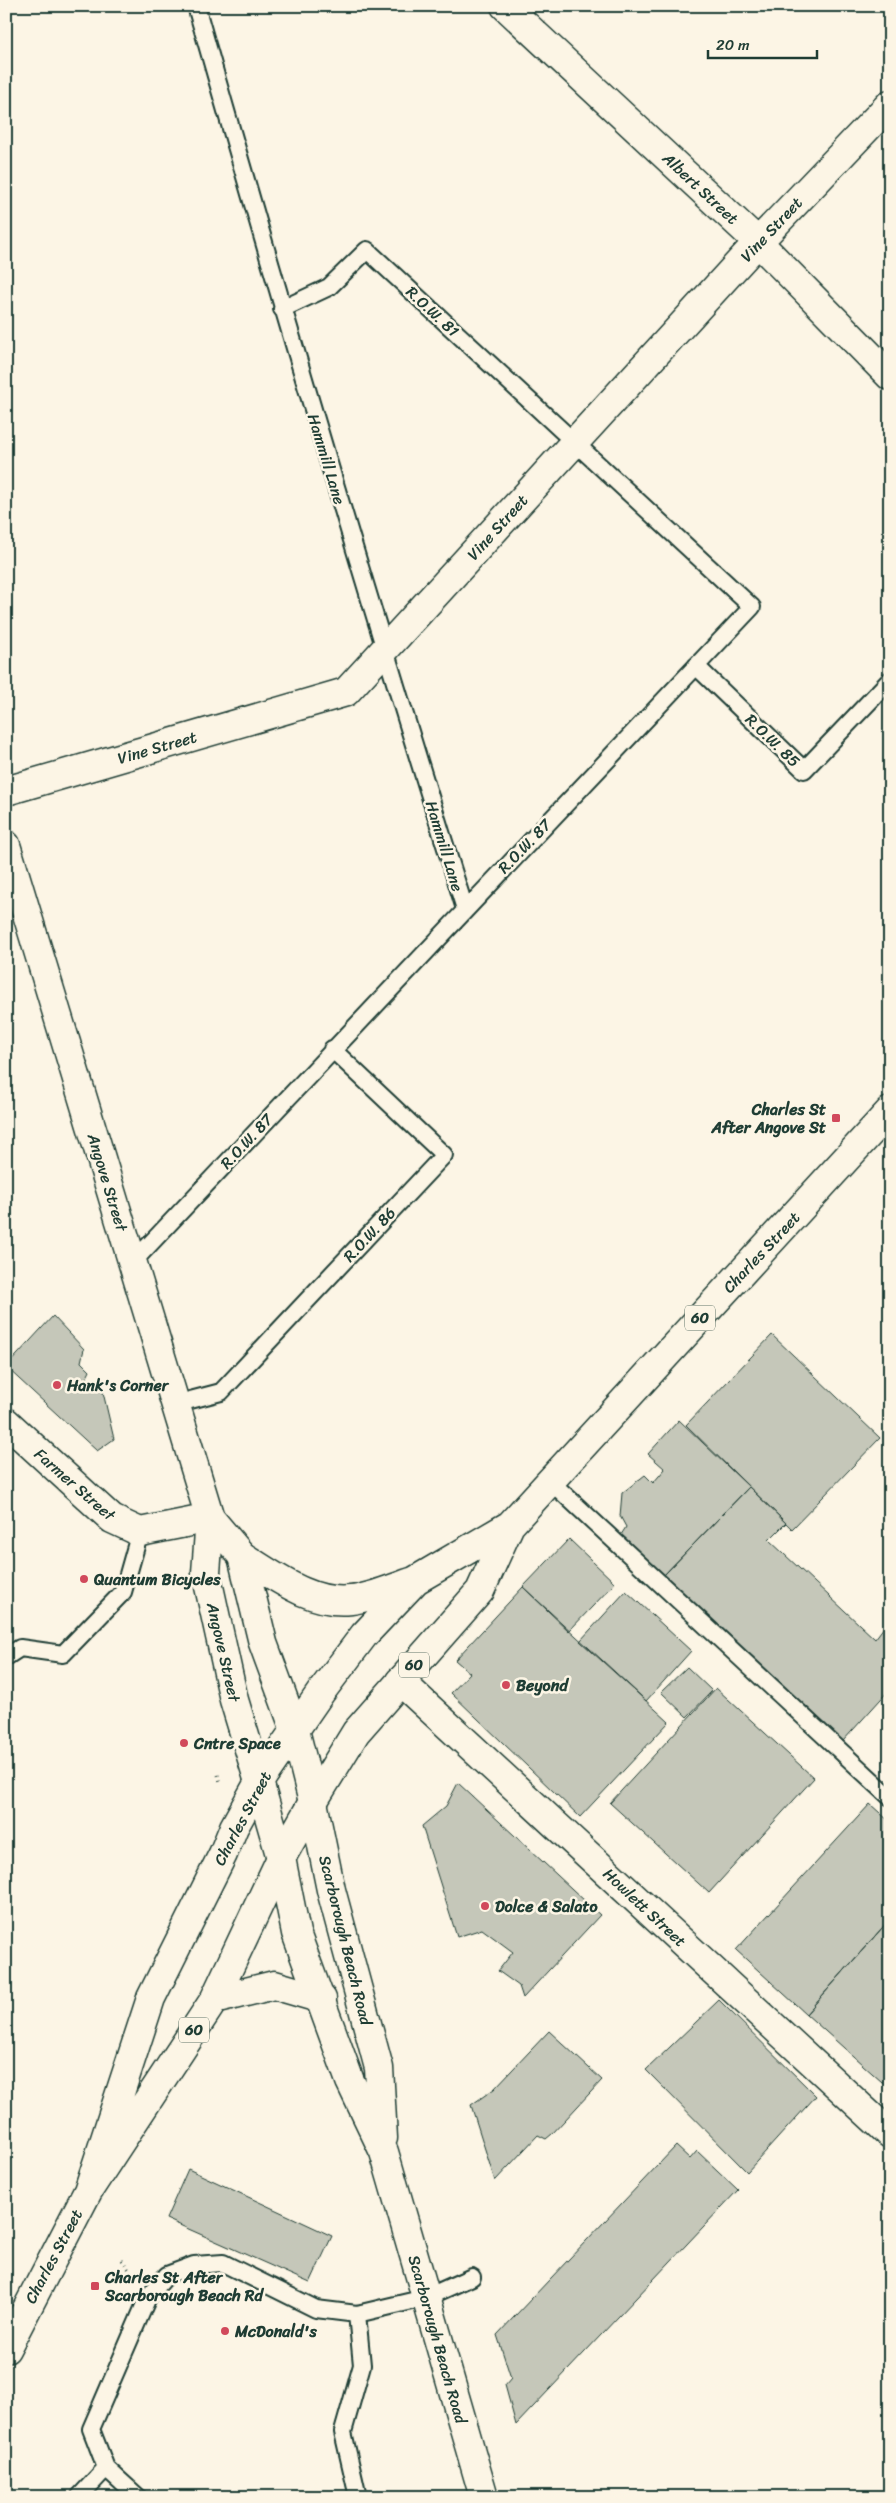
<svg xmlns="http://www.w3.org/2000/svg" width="896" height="2503" font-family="Sriracha,sans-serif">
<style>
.building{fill:#c5c7b9;stroke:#1f3d34}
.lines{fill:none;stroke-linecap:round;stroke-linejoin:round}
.lane-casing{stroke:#1f3d34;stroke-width:20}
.street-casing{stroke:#1f3d34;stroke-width:31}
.secondary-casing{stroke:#1f3d34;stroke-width:31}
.primary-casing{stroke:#1f3d34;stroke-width:31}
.highway-casing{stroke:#1f3d34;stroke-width:31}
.path{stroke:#1f3d34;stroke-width:3;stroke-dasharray:1 4;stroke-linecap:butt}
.lane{stroke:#fcf5e5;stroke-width:16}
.street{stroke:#fcf5e5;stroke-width:28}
.secondary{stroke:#fcf5e5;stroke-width:28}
.primary{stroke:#fcf5e5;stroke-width:28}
.highway{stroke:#fcf5e5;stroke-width:28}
.poi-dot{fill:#d1495b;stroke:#fcf5e5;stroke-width:2}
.labels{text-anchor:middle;stroke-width:5;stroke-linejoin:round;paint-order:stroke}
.shield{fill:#fcf5e5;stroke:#617469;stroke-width:1}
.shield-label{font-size:15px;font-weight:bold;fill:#1f3d34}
.street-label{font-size:16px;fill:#1f3d34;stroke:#fcf5e5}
.poi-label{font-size:16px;font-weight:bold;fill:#1f3d34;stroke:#fcf5e5;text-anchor:start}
</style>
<rect width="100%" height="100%" fill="#fcf5e5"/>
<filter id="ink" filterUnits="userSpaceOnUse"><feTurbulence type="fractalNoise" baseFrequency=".02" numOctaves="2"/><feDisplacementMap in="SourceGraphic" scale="10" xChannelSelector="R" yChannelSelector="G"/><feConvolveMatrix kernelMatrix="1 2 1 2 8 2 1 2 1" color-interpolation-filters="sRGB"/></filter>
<g filter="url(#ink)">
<path class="building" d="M53,1316L84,1349L81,1362L90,1371L85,1381L94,1390L102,1388L114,1439L97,1451L6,1367Z
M772,1335L880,1438L792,1529L686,1425Z
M679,1420L749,1487L663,1576L619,1538L626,1527L620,1516L622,1493L645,1475L653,1483L665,1469L648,1454Z
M749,1487L786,1523L769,1540L875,1639L884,1627L890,1633V1689L843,1741L663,1576Z
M569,1539L615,1583L569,1631L523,1587Z
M523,1587L669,1722L580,1817L451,1693L470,1673L455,1660Z
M626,1591L691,1651L646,1701L580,1641Z
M687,1667L712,1691L687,1717L661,1692Z
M716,1688L814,1778L709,1893L610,1803Z
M458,1783L600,1915L523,1998L519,1986L498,1971L513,1952L482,1929L457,1937L422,1826L446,1806Z
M870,1804L890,1822V1919L806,2014L736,1950Z
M890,1919V2074L882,2082L806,2014Z
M719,2000L816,2096L747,2172L646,2070Z
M549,2031L602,2080L552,2134L546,2139L538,2135L495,2181L471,2105L494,2089Z
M890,2074V2088L882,2082Z
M676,2146L690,2159L697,2151L738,2190L516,2425L505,2385L511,2378L497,2335Z
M188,2169L332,2236L310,2283L166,2219Z"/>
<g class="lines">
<g class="lane-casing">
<path id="lane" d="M196,6C282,308 371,609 465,909
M696,666L804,770L890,680
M132,1263L752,607L367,250L329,287L282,309
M175,1404L221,1392L444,1155L332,1049
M550,1481L890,1797
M6,1657L20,1648L63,1654L123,1592L140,1532
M357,2314L362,2365L343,2432L358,2497
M79,2497L106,2468
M138,2497L106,2468L91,2429L148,2297L167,2275L194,2265L223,2263L316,2309L357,2314L425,2298L472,2277"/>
</g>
<g class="street-casing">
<path id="street" d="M505,6L758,242L890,376
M6,791L346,692L758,242L890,104
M6,1422L112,1519L140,1532L210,1518
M400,1681L890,2134"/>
</g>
<g class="secondary-casing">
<path id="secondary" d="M6,845L210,1518L206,1573L234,1700L259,1782
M210,1518L242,1556L263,1643L295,1730"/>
</g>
<g class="primary-casing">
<path id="primary" d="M295,1730L313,1802L331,1890L379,2068L383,2138
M259,1782L281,1858L296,1933L350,2081L384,2152L484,2497"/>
</g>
<g class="highway-casing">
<path id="highway" d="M242,1556C275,1576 311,1605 351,1600C372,1598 395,1587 414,1581
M214,2000L274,1985L322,1999
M88,2191L151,1998L223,1854L234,1827L259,1782L321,1692L364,1635L416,1580L510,1525L890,1111
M6,2349L88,2191L214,2000L281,1858L313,1802L356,1732L480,1591L510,1525"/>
</g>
<path class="path" d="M218,1775L220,1782
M122,2260L132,2274"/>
<use href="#lane" class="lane"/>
<use href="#street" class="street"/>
<use href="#secondary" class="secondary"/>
<use href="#primary" class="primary"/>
<use href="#highway" class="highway"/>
</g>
</g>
<g class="poi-dot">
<rect x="831" y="1113" width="10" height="10" rx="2.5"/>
<circle cx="57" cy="1385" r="5"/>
<circle cx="84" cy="1579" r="5"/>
<circle cx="506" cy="1685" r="5"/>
<circle cx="184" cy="1743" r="5"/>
<circle cx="485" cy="1906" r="5"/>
<rect x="90" y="2281" width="10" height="10" rx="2.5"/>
<circle cx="225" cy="2331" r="5"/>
</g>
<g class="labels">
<g class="shield">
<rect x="685" y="1305.5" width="30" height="25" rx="4"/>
<rect x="399" y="1652.5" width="30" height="25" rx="4"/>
<rect x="179" y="2017.5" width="30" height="25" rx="4"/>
</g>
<g class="shield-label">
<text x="700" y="1323">60</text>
<text x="414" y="1670">60</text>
<text x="194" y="2035">60</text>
</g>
<g class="street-label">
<text transform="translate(701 188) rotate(43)" y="6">Albert Street</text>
<text transform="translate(771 229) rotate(-47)" y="6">Vine Street</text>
<text transform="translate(433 311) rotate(43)" y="6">R.O.W. 81</text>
<text transform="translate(327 459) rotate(73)" y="6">Hammill Lane</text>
<text transform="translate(497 527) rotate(-48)" y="6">Vine Street</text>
<text transform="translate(773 740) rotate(44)" y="6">R.O.W. 85</text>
<text transform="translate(157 747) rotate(-16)" y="6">Vine Street</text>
<text transform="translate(445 846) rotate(73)" y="6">Hammill Lane</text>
<text transform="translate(524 846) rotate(-46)" y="6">R.O.W. 87</text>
<text transform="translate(246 1141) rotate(-47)" y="6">R.O.W. 87</text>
<text transform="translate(108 1182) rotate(73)" y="6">Angove Street</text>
<text transform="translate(369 1234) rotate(-47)" y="6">R.O.W. 86</text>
<text transform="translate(761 1252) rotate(-47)" y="6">Charles Street</text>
<text transform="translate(75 1484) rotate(41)" y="6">Farmer Street</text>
<text transform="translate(224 1652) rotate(77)" y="6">Angove Street</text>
<text transform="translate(242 1818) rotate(-62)" y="6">Charles Street</text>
<text transform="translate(645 1907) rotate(43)" y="6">Howlett Street</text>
<text transform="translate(346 1940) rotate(76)" y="6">Scarborough Beach Road</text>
<text transform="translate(53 2256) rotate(-62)" y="6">Charles Street</text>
<text transform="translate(438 2339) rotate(74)" y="6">Scarborough Beach Road</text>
</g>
<g class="poi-label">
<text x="826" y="1115" text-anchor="end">Charles St<tspan x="826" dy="18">After Angove St</tspan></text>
<text x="67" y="1391">Hank's Corner</text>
<text x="94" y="1585">Quantum Bicycles</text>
<text x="516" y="1691">Beyond</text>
<text x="194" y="1749">Cntre Space</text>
<text x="495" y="1912">Dolce &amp; Salato</text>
<text x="105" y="2283">Charles St After<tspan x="105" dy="18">Scarborough Beach Rd</tspan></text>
<text x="235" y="2337">McDonald's</text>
</g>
</g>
<rect width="896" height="2503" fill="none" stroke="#fcf5e5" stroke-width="25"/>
<rect x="12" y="12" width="871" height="2478" fill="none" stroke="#1f3d34" stroke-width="2" filter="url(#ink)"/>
<path d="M708 50v8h109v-8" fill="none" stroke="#1f3d34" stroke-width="2.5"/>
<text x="716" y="50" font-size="15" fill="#1f3d34" stroke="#fcf5e5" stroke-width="4" paint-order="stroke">20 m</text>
</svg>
